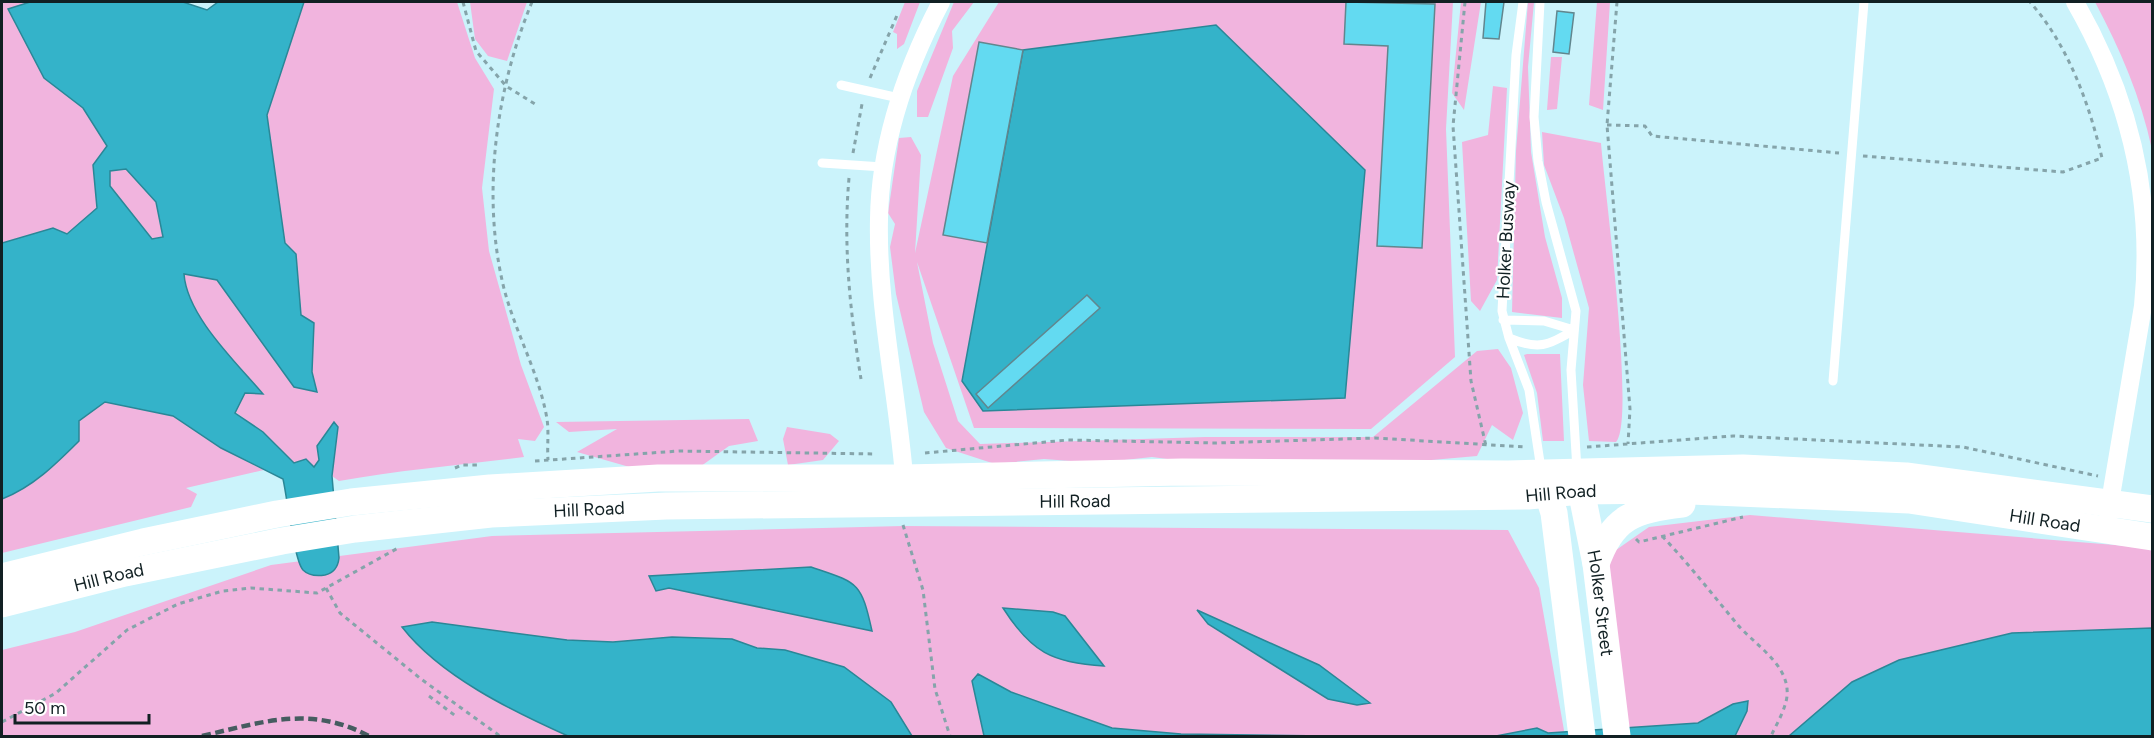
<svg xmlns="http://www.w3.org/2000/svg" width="2154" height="738" font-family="Figtree,sans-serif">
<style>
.green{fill:#f1b4de}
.water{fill:#34b3c9;stroke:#2a8797;stroke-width:1.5;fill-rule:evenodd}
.building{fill:#63daf1;stroke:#61868e;stroke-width:1.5}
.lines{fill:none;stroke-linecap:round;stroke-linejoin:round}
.path{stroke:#85a4aa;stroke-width:3;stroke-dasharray:4.5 4.5;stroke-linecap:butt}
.lane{stroke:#fff;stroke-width:9}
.street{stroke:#fff;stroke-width:18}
.secondary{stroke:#fff;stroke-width:27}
.rail{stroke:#465c60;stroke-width:4.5;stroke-dasharray:9 4.5;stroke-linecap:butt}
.labels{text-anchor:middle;stroke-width:4.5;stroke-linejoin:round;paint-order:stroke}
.street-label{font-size:18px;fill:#112023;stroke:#fff}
</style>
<rect width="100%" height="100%" fill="#cbf3fb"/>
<path class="green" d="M2,2H30L9,9L44,78L83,108L108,146L93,165L97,208L67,234L53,228L2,243Z
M304,2H457L475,58L494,89L482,188L489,251L521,365L544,427L535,441L518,439L524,457C462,465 400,470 339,481L332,476L338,427L314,468L294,463L263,432L235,412L245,392L262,393C234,359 187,318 184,273L217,280L294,387L312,372L313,323L301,315L296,254L285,244L267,115Z
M470,2H527L507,61L488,56L475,39Z
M905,2H920L904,44L897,49V34L893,32Z
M954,2H974L952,31L953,48L928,117H917V91Z
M999,2H1453L1446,129L1455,357L1371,429L974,428L917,262L933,343L958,421L980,444L1205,437H1373L1477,351L1498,349L1511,368L1523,413L1513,440L1492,425L1477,456L1409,462L1175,460L1152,457L1097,463L1044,459L995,464L946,448L924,412L896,294L890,247L895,224L888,213L899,138L911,137L921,155L915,253L953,76Z
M1461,2H1481L1464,110L1452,93Z
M1528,2H1534L1528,67L1531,152L1545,237L1562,298V318L1512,312L1516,151Z
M1597,2H1610L1603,110L1589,105Z
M2095,2H2152V150C2141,97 2120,49 2095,2Z
M1551,57H1562L1557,109L1547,110Z
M1493,86L1507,88L1497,280L1480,311L1471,301L1462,142L1488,135Z
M1542,132L1601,143C1604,184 1636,422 1616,442L1589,441L1583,385L1589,308L1564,218L1544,165Z
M126,169L156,202L163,237L152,239L110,186V170Z
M1527,354H1560L1564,441H1543L1537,393L1524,355Z
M105,402L173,416L221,448L264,470L186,488L197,494L191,507L2,553V499C33,487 56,464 79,441V421Z
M749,419L758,441L729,446L697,469L633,468L577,452L617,429L569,432L556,422Z
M787,427L830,434L839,441L823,460L788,465L783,439Z
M1750,515L2152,548V736H1626L1596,564L1649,527Z
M903,526L1508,530L1539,588L1565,736H2V650L75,632L271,565L492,536Z"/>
<path class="water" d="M30,2H183L207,10L218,2H304L267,115L285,243L296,254L301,315L314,323L312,372L317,392L294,387L217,280L184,274C187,316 236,362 263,394L245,393L235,413L263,432L294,463L306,459L314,467L319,460L317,446L334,422L338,427L332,476L339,558C338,567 334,573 325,575C319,576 309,576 303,570C294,560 287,496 283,479L221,448L173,416L105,402L79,421V441C56,464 33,487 2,499V243L53,228L67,234L97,208L93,165L107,146L83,108L44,78L8,9ZM126,169L156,202L163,237L152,239L110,186V171Z
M1216,25L1365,170L1345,398L983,411L962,381L1023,50Z
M811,567C858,583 861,581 872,631L669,588L656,591L649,576Z
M1003,608L1053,612L1065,616L1104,666C1052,663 1031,652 1003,608Z
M1197,610L1319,665L1370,703L1357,705L1328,699L1208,624Z
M432,622L567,640L613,642L672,637L732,639L757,648L785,650L844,667L891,702L912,736H568C512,711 440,676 402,627Z
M2152,628V736H1789L1852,682L1899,660L2012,633Z
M978,674L1011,692L1112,728L1181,734L1326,736H984L972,681Z
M1748,701L1747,711L1735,736H1496L1537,728L1548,733L1698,723L1733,704Z"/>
<path class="building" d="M1346,2L1435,4L1422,248L1377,246L1388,46L1344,44Z
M1486,2H1504L1499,39L1483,38Z
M1557,11L1574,13L1569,54L1553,52Z
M979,42L1023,50L987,243L943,235Z
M1087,295L1100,308L988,408L976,394Z"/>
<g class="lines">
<path class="path" d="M463,2L476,51L506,86L535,104
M532,2C497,86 482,189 502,280C512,327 539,371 547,419C549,432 547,446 548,460
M1465,2L1453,126L1471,381L1486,446
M1617,2L1607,125L1630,409L1628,444
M870,78L898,13
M1607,125L1645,126L1652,136L1839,153
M853,153L862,104
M1863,156L2063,172L2102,158C2089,103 2068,45 2030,2
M849,178C843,246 850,311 861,379
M1587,447L1733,436L1963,447L2098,476
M925,453L1068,440L1216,443L1375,438L1526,447
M535,461L679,451L876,454
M455,468L462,465H478
M903,525L923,590L935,689L950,736
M1662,536C1689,564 1712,594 1737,624C1753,643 1785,662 1787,689C1789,704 1777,723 1771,736
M1636,539L1639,542L1743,517
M326,588L340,613L421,679L500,736
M429,696L457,717
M2,722L56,693L127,630L178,604L223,591L251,588L317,593L398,548"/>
<path class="lane" d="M1523,2L1516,55L1502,311L1509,338L1529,390L1541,469
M1540,2L1534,117L1538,161L1546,202L1576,311L1571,370L1577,470
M841,85L899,98
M822,163L883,167
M1503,320L1544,321L1574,330
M1509,338C1538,350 1548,346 1574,330
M1833,381L1864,2"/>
<path class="street" d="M2075,2C2129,96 2154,197 2143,306L2108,514
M905,488C899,399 877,309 879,219C880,143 906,69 941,2"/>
<g class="secondary">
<path id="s1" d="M1578,475L1596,564L1617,736"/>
<path d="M1543,477L1554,513L1582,736"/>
<path d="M1596,564C1612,517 1635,509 1682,504"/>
<path d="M2,577L143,542L277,514L351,502L490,488L658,478H904L1182,472L1508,474L1743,468L1906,476L2152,509"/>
<path id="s2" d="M2,604L125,573L282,541L355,529L491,514L666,506L1528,496L1581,491L1667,490L1909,500L2152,537"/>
</g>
<path class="rail" d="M202,736C263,722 310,705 369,736"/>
</g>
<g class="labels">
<g class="street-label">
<text transform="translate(1506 240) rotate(-87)" y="6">Holker Busway</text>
<text dy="6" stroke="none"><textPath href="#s2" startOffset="1568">Hill Road</textPath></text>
<text dy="6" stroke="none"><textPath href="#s2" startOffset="1082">Hill Road</textPath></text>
<text dy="6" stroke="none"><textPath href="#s2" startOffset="596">Hill Road</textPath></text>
<text dy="6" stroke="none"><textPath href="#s2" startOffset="2054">Hill Road</textPath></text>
<text dy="6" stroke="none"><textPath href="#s2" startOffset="110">Hill Road</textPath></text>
<text dy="6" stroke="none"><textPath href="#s1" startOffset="130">Holker Street</textPath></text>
</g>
</g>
<rect width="2154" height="738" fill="none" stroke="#112023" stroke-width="6"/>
<path d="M15 714v9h134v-9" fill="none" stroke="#112023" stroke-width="3"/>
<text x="24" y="714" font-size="18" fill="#112023" stroke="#ffffff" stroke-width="4.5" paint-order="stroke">50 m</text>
</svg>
